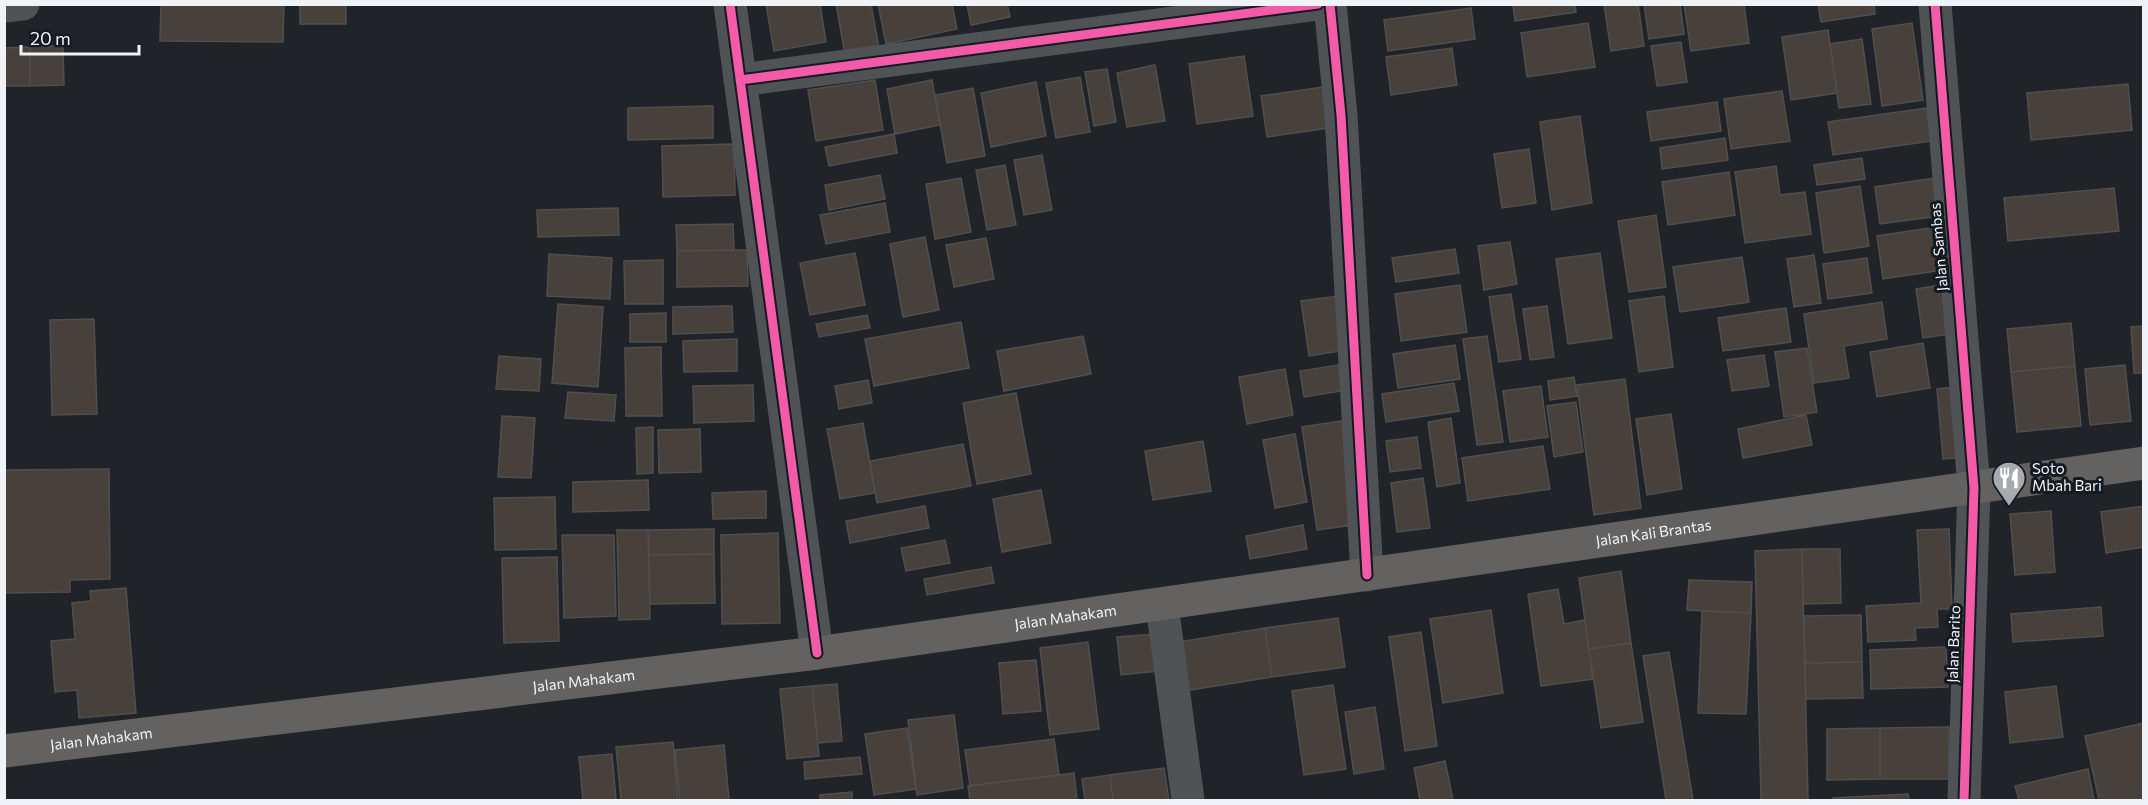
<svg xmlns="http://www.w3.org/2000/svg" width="2148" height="805" font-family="Commissioner,sans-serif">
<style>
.building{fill:#48403b;stroke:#4f4f50;stroke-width:1.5}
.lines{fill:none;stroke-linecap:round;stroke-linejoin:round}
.street{stroke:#505356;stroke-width:33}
.secondary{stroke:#505356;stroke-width:33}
.primary{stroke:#646261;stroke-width:33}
.cycleway-casing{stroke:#141a21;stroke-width:13}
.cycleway{stroke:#f35aa7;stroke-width:9}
.labels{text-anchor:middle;stroke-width:6;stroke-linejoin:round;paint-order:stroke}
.street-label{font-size:15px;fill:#eff3f8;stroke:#141a21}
.poi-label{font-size:15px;fill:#eff3f8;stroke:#141a21;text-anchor:start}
</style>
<rect width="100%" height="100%" fill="#202428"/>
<path class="building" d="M161,4H284L283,42L160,41Z
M300,4H346V24H300Z
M766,4H820L826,42L774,51Z
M836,4H871L880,54L846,60Z
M878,4H952L957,29L886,44Z
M967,4H1007L1010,17L971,25Z
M1513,4H1575L1576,12L1515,21Z
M1604,4H1638L1644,46L1611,51Z
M1644,4H1680L1684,34L1649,39Z
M1684,4H1744L1749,43L1691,51Z
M1818,4H1874L1875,14L1821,22Z
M1471,8L1475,39L1388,51L1384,20Z
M1588,23L1595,67L1527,77L1521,33Z
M1912,23L1923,100L1882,106L1872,29Z
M1828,30L1837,93L1791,100L1782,37Z
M1862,39L1871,104L1839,108L1830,44Z
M1681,42L1687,82L1657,86L1651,46Z
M63,46L64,85L30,86V47Z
M30,47V86H4V48Z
M1452,48L1457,85L1391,95L1386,57Z
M1244,56L1253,116L1197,124L1189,64Z
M1155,65L1165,121L1127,127L1117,73Z
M1107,69L1116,122L1094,126L1085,72Z
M1080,77L1090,132L1056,138L1046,83Z
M875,80L883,130L816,141L808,90Z
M932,80L940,125L895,134L887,89Z
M1036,82L1046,136L991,147L981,93Z
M2128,84L2132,130L2031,140L2027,93Z
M1329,86L1335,127L1267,137L1261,96Z
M973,88L985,156L947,163L935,95Z
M1782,91L1790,141L1731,149L1724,99Z
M1717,102L1721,131L1651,141L1647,112Z
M713,106V138L628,140V108Z
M1926,108L1931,141L1833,155L1828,122Z
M1580,116L1592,203L1552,210L1540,122Z
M894,134L897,153L829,166L825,147Z
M1725,138L1728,160L1662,169L1660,148Z
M734,144L735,195L663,197L662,146Z
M1529,149L1536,203L1502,208L1494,154Z
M1042,155L1052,210L1024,215L1014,160Z
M1862,158L1865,179L1817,185L1814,165Z
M1005,165L1016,225L987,230L976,170Z
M1776,166L1780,195L1805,192L1811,234L1745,243L1735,172Z
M1729,172L1735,215L1668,225L1662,182Z
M880,175L885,199L829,210L825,185Z
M961,178L971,232L935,239L926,184Z
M1934,178L1939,216L1880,224L1875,187Z
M1860,186L1869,246L1824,253L1816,193Z
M2114,188L2119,231L2008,241L2004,198Z
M885,203L890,232L826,244L820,215Z
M618,208L619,235L538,237L537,210Z
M1656,215L1666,287L1629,292L1618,221Z
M733,224L734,250L677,251L676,225Z
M1943,226L1949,269L1883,279L1877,236Z
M925,237L939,310L903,317L890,244Z
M986,238L994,279L954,287L946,245Z
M1510,242L1517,284L1484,290L1478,246Z
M1455,249L1459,273L1396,282L1392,258Z
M734,250H747L748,286L677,287V251Z
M855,253L865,305L810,315L800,263Z
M1600,253L1612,338L1568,344L1556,259Z
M549,254L612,258L610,299L547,296Z
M1814,255L1821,303L1794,307L1787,259Z
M1742,257L1749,302L1680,312L1673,267Z
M1867,258L1872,293L1828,299L1823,264Z
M663,260V304H625L624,261Z
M1948,284L1955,333L1923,338L1916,289Z
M1460,285L1467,332L1401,341L1395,294Z
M1511,294L1521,359L1499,362L1489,297Z
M1339,296L1347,350L1309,356L1301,301Z
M1664,296L1673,367L1639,372L1629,301Z
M1882,302L1887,339L1844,346L1849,378L1814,383L1804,314Z
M558,304L603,307L598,387L552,383Z
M732,306L733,332L673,334V307Z
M1547,306L1554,357L1530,360L1523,309Z
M1786,308L1791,342L1723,351L1718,318Z
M666,313V342H630V314Z
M867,315L870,328L819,337L816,324Z
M94,319L97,414L52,415L50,320Z
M961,322L969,368L874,386L865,339Z
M2071,323L2075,366L2011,372L2007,329Z
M2144,326V373H2134L2131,327Z
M1083,336L1091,374L1004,391L997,351Z
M1487,336L1503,442L1477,445L1463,339Z
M737,339V371L684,372L683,341Z
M1923,343L1930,388L1877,397L1870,352Z
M1455,345L1460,379L1398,388L1393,354Z
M661,347L662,416H626L625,348Z
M1807,348L1817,412L1784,417L1775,352Z
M1764,355L1769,386L1732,391L1727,360Z
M499,356L541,359L539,391L496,389Z
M1338,365L1342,391L1304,397L1300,371Z
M2125,365L2131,421L2090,425L2085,369Z
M2075,366L2081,426L2017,432L2011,372Z
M1285,369L1293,415L1247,424L1239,377Z
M1574,377L1577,396L1550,400L1548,381Z
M1625,379L1641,508L1594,515L1577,385Z
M868,380L872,403L839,409L835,386Z
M1454,383L1459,411L1386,422L1382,394Z
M753,385L754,421L694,423L693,386Z
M1541,386L1548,437L1510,442L1503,391Z
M1962,386L1968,457L1943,459L1937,389Z
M568,392L616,395L614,421L565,418Z
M1016,393L1031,474L977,484L963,403Z
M1576,402L1583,452L1554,457L1547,406Z
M1671,414L1682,489L1647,495L1636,419Z
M1806,415L1812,445L1743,458L1738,429Z
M502,416L535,418L531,478L498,477Z
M1451,418L1460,483L1437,487L1428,422Z
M1347,420L1361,524L1317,530L1302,427Z
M863,423L875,493L840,499L827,429Z
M653,427V473L637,474L636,428Z
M700,429L701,472L659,473L658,430Z
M1295,434L1307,502L1275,508L1263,440Z
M1417,437L1421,468L1390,472L1386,441Z
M1203,441L1211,491L1153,500L1145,451Z
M963,444L971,486L877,503L870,461Z
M1543,446L1550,489L1468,501L1462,458Z
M109,469L110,579L70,580V592L4,593V470Z
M1423,478L1430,528L1397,532L1391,483Z
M648,480L649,510L573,512V482Z
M1041,490L1051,543L1002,552L993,499Z
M766,491V518L713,519L712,493Z
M555,497L556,549L495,550L494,498Z
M925,506L929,528L850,543L846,521Z
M2144,506V547L2106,553L2101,512Z
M2051,511L2055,572L2015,575L2010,514Z
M1303,525L1307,549L1250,559L1246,536Z
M714,529V554L649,555L648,530Z
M1949,529L1952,609H1937L1938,627L1915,628L1916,640L1868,642L1866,606L1921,603L1917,530Z
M617,530H648L650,619L619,620Z
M778,533L780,623L722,624L721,535Z
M562,535H614L616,616L564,618Z
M945,540L950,563L906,571L901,548Z
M1802,549H1840L1841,603L1803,604Z
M1802,549L1808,800H1761L1755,551Z
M714,554L715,603L650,604L649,555Z
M557,557L559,641L504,643L502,558Z
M991,567L994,583L927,595L924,579Z
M1621,571L1631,643L1589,649L1579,578Z
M1689,580L1752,582L1751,613L1687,610Z
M126,588L136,713L79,718L77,690L55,692L51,641L75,639L72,603L91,601L90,591Z
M1558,589L1564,624L1585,620L1593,679L1541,686L1528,594Z
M2101,607L2103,636L2013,642L2011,614Z
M1491,610L1503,693L1443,703L1430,619Z
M1702,611L1751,613L1746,714L1698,713Z
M1861,615L1862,662L1805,663L1804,616Z
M1338,618L1345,667L1272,677L1265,628Z
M1265,628L1272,677L1185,691L1178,642Z
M1421,632L1437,746L1405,751L1389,637Z
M1155,634L1158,671L1121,675L1117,637Z
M1088,642L1099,729L1050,735L1040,648Z
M1631,643L1643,722L1601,728L1589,649Z
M1946,647L1948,687L1871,689L1870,650Z
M1669,652L1693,800H1666L1643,656Z
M1036,660L1041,711L1003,714L999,663Z
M1862,662L1863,698L1806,699L1805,663Z
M837,684L842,741L818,743L812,686Z
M1333,685L1346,769L1304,775L1292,691Z
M812,686L819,756L787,759L780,689Z
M2056,686L2063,737L2010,743L2005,692Z
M1375,707L1384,769L1354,774L1345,712Z
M954,715L963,788L917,795L908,720Z
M2144,723V800H2099L2085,736Z
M1949,727V779H1880V728Z
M907,728L916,789L874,795L865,734Z
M1880,728V779L1827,780V729Z
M1054,739L1059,775L970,786L965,750Z
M673,742L678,800H621L616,747Z
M724,745L729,800H680L675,750Z
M612,754L616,800H583L579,757Z
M860,757L862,774L805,779L804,762Z
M1445,761L1453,800H1420L1414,768Z
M1164,768L1169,800H1113L1110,775Z
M2088,769L2094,800H2019L2015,786Z
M1074,773L1077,800H970L968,786Z
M1110,775L1113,800H1085L1082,779Z
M852,792V800H820V795Z
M1908,794L1909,800H1833V798Z"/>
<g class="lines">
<path class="street" d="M1330,4L1341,115L1367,575
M1935,4L1974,488L1964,800
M4,6L23,4
M740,80L1318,4
M1162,605L1188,800"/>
<path class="secondary" d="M730,4L817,653"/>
<path class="primary" id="s1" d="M4,751L817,653L2144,463"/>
<g class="cycleway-casing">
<path id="cycleway" d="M730,4L817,653
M1330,4L1341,115L1367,575
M1935,4L1974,488L1964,800
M740,80L1318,4"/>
</g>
<use href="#cycleway" class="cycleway"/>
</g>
<defs>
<g id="restaurant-pin" transform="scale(1.725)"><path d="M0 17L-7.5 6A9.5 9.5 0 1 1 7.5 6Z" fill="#a7abaf" stroke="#141a21"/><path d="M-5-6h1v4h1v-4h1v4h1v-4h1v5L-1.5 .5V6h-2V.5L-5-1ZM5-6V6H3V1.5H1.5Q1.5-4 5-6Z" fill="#fff"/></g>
</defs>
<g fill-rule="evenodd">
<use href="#restaurant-pin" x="2009" y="478"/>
</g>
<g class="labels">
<g class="street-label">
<text transform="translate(1939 247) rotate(-95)" y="5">Jalan Sambas</text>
<text dy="5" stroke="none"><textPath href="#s1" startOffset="1664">Jalan Kali Brantas</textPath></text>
<text dy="5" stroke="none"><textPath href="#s1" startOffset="1070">Jalan Mahakam</textPath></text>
<text transform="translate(1954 644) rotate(-88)" y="5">Jalan Barito</text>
<text dy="5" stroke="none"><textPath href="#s1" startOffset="584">Jalan Mahakam</textPath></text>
<text dy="5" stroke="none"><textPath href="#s1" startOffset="98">Jalan Mahakam</textPath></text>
</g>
<g class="poi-label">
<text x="2032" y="474">Soto<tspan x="2032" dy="17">Mbah Bari</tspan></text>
</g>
</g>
<rect width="2148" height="805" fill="none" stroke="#eff3f8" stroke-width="12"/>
<path d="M21 45v9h118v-9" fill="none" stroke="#eff3f8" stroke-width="3"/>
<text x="30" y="45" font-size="18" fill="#eff3f8" stroke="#141a21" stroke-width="4.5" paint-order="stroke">20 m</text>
</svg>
